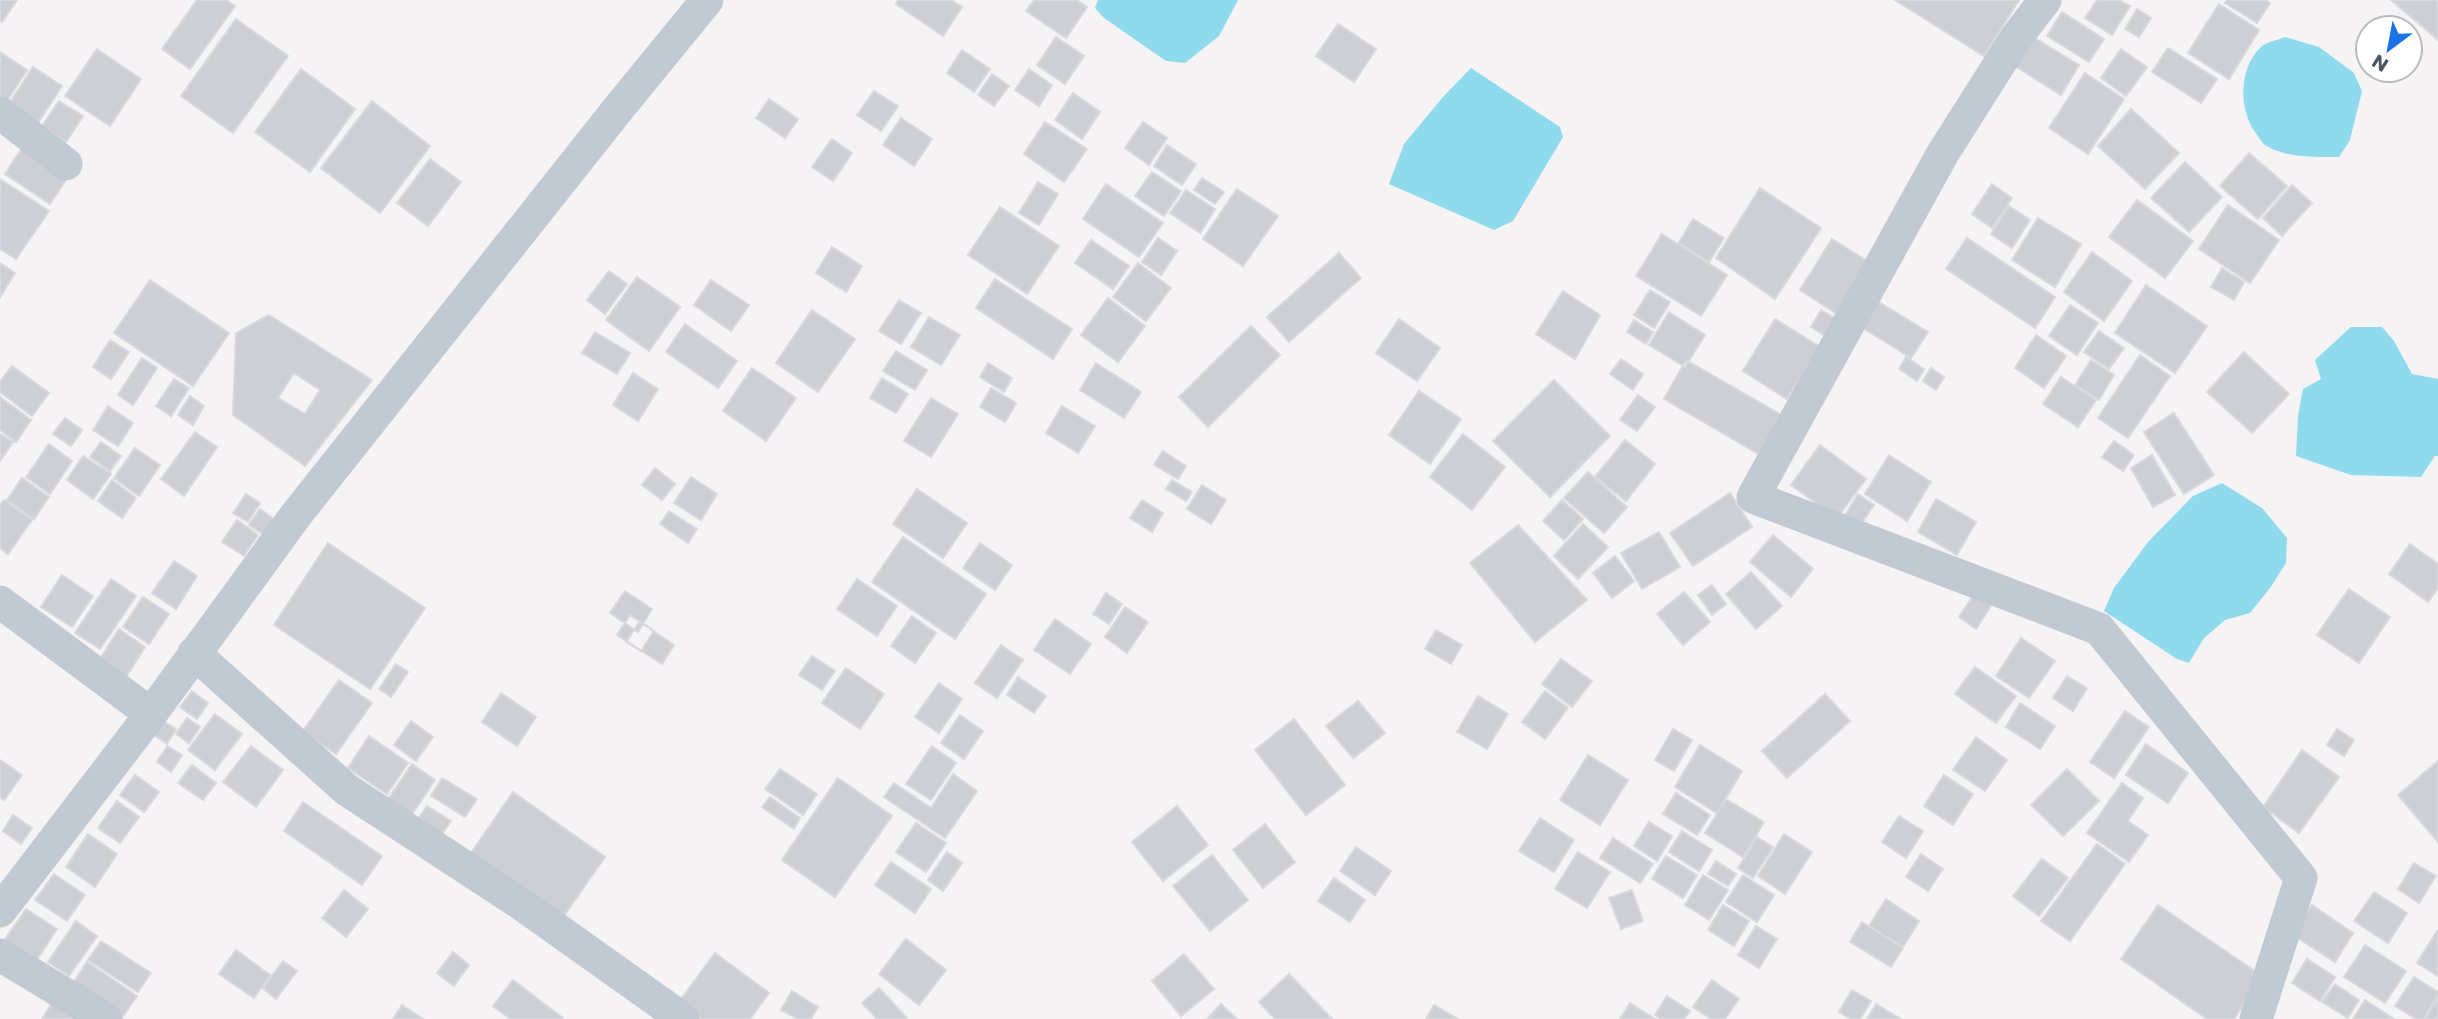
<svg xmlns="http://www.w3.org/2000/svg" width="2438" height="1019" font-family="Poppins,sans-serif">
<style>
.water{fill:#90daee}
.building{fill:#cdcfd5;stroke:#d7d9de;stroke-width:2;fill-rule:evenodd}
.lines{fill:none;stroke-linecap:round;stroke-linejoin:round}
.minor{stroke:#c1cad2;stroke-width:33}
</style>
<rect width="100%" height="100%" fill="#f5f3f3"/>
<path class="water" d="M1098,0H1238L1219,36L1185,63L1166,61L1104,18L1095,8Z
M2285,37L2319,47L2354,73L2362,91L2350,140L2339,157C2316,157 2285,158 2265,145C2261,142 2258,136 2255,132C2239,109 2238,69 2261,47C2266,42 2278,40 2285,37Z
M1471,68L1560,127L1563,137L1513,221L1494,230L1389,184L1404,144L1443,97Z
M2351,327H2382L2394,341L2412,374L2438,379V456H2435L2421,477L2351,475L2296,456L2298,416L2303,389L2321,379L2315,360Z
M2222,483L2262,508L2287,538L2286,563L2270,588L2250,613L2225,620L2204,638L2189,663L2177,659L2104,611L2114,588L2148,542L2193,496Z"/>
<path class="building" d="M0,0H17L2,22L0,21Z
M197,0H226L235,6L190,69L162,49Z
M898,0H951L962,7L943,36L896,4Z
M1034,0H1077L1087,7L1066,38L1026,11Z
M1895,0H2019L1984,56Z
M2097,0H2119L2130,6L2112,35L2085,18Z
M2227,0H2266L2270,3L2257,23L2225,3Z
M2391,0H2438V40Z
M2219,4L2259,30L2229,79L2188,53Z
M2137,9L2151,18L2139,37L2125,29Z
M2062,12L2104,39L2089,62L2047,36Z
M236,19L288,56L233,133L181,96Z
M1338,24L1376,49L1354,82L1316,56Z
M1056,37L1084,56L1065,84L1037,65Z
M2033,37L2079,65L2061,95L2015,66Z
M2168,48L2217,79L2201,103L2152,72Z
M97,49L141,79L110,126L65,96Z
M2121,49L2147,67L2126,96L2101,78Z
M962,50L990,69L974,92L947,73Z
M0,52L27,70L5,104L0,101Z
M33,67L62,86L34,129L5,110Z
M301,69L355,109L310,172L255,132Z
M1029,69L1052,85L1039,106L1015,90Z
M2085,73L2124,99L2088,154L2049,128Z
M992,74L1009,86L994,106L978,95Z
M874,91L898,106L881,131L857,115Z
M1073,93L1100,112L1082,139L1055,120Z
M769,99L798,119L785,138L756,118Z
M59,101L83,116L66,142L42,126Z
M372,101L430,146L380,213L321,168Z
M2131,109L2179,153L2145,189L2098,146Z
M901,118L932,139L914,166L883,145Z
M1045,122L1087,149L1064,182L1024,154Z
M1143,122L1167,138L1149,165L1125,148Z
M832,139L852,153L833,181L812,167Z
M24,145L69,175L50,204L5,174Z
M1167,145L1196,164L1182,185L1154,166Z
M2249,153L2287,186L2258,219L2220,186Z
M430,159L461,182L428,226L397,203Z
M2185,162L2222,197L2189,232L2151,198Z
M1152,172L1181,191L1164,216L1135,196Z
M1202,178L1224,192L1215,204L1194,190Z
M0,179L49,211L16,259L0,249Z
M1038,182L1058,194L1039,225L1019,213Z
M1106,184L1163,223L1139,257L1083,219Z
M1992,184L2012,198L1992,228L1972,214Z
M2292,185L2312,203L2282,236L2263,218Z
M1760,188L1821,228L1775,299L1716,258Z
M1237,189L1278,216L1243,266L1203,239Z
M1186,190L1215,209L1200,233L1170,213Z
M2137,200L2193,241L2165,278L2109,237Z
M2228,205L2279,240L2250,283L2199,249Z
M2009,206L2030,220L2012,248L1991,234Z
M1000,207L1059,246L1027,294L968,255Z
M2038,218L2081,244L2055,287L2012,260Z
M1693,219L1724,238L1709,262L1679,243Z
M1662,234L1727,275L1701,316L1636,276Z
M1158,238L1177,251L1161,275L1142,262Z
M1967,238L2055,297L2035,328L1946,269Z
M1832,239L1869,262L1837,314L1800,290Z
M1091,240L1129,266L1113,289L1075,263Z
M832,247L862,266L846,292L816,273Z
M2092,252L2132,281L2104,321L2064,292Z
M1339,253L1361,278L1289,342L1267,317Z
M0,263L15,273L0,297Z
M1138,263L1171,288L1146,321L1113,297Z
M2222,268L2244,282L2234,300L2211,287Z
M609,271L627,284L605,314L587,300Z
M637,277L680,307L649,351L606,320Z
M995,279L1072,329L1053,359L976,308Z
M150,280L229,333L193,386L114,333Z
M711,280L749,305L731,331L694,305Z
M2146,285L2207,326L2175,373L2115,333Z
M1650,290L1670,302L1654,328L1634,315Z
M1563,291L1600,315L1575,359L1536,334Z
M1869,296L1928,332L1911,358L1853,322Z
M1108,298L1145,326L1118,362L1081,335Z
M899,300L921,313L901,344L879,331Z
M2070,305L2098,323L2077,355L2049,336Z
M812,310L855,339L818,392L776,363Z
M1821,310L1838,320L1827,337L1811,327Z
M1669,312L1705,335L1685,367L1649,345Z
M269,315L372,380L305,466L233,415L236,333ZM294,373L320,390L305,414L278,398Z
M929,317L960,335L941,365L911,347Z
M1399,319L1440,348L1417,381L1376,353Z
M1775,319L1819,346L1787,399L1743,371Z
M1634,320L1653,332L1646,344L1627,332Z
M685,324L737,361L718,388L666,352Z
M1251,326L1280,355L1208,427L1179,397Z
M2099,331L2124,348L2109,369L2084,352Z
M595,332L630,353L617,374L582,353Z
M2036,335L2066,356L2044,388L2015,368Z
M110,340L129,352L111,379L93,367Z
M896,351L927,370L915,390L883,371Z
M2244,352L2289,394L2252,433L2207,392Z
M2140,355L2170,376L2128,438L2098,418Z
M1906,357L1924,369L1917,381L1899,369Z
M142,358L157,368L133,405L118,395Z
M1621,359L1643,374L1633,390L1610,374Z
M1686,360L1783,416L1760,455L1664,399Z
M2091,360L2114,375L2099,400L2075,385Z
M988,363L1012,378L1004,392L980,377Z
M1096,363L1141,392L1124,418L1080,390Z
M12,366L49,393L32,416L0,392V382Z
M752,368L796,398L766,441L723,411Z
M1931,368L1944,377L1936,390L1923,381Z
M633,373L658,389L638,421L613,405Z
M2061,377L2096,400L2078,427L2043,404Z
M882,378L908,394L896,413L870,398Z
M174,379L189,388L171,416L156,406Z
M1554,380L1610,436L1550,497L1493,441Z
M991,388L1016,403L1005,422L980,407Z
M1419,391L1461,419L1430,464L1389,435Z
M1638,395L1655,407L1637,431L1620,420Z
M190,396L204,406L193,425L178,415Z
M0,397L31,420L16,442L0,430Z
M931,398L958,414L931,457L904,441Z
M108,406L133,423L118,446L93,430Z
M1062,406L1095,426L1078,453L1046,433Z
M2174,413L2214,475L2184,494L2144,432Z
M65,418L82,430L71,446L53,434Z
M195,432L217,447L184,496L161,479Z
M0,434L13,442L0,461Z
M1463,434L1505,467L1472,510L1430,477Z
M1625,440L1655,464L1626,501L1595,477Z
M2114,441L2134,455L2123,471L2102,457Z
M101,442L121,456L110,471L90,457Z
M49,444L72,461L50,494L26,477Z
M1820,445L1866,479L1837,518L1791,485Z
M135,448L160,465L139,496L114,478Z
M1163,451L1186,466L1178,479L1154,465Z
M1889,455L1931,482L1907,521L1865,494Z
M2152,455L2175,495L2153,507L2131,468Z
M83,456L111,474L93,499L67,480Z
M655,468L675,484L662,500L642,485Z
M1588,472L1627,507L1604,533L1564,498Z
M691,477L717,494L701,520L674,503Z
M22,478L49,497L34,519L7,500Z
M112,480L136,498L122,518L98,501Z
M1172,480L1192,492L1186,501L1166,489Z
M1202,485L1226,500L1211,524L1187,509Z
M917,489L967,523L943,558L893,524Z
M1730,493L1752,527L1693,566L1670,533Z
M246,494L260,503L248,522L233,513Z
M1858,494L1874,505L1859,527L1844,517Z
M1936,499L1976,522L1957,555L1918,532Z
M4,500L32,520L8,554L0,548V505Z
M1142,500L1163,513L1152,532L1130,518Z
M1562,500L1583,519L1564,540L1543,521Z
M260,509L274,519L264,535L249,525Z
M669,511L697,529L688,543L660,524Z
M237,520L258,535L244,556L222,542Z
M1583,524L1608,547L1578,579L1554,556Z
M1518,525L1587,600L1535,642L1470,563Z
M1659,532L1680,567L1642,589L1621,553Z
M1773,535L1813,569L1791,597L1750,562Z
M903,537L986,594L955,639L872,582Z
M328,543L425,608L370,689L274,625Z
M980,543L1012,565L995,590L963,568Z
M2410,544L2438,564V588L2428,602L2389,574Z
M1615,556L1634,581L1612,598L1593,573Z
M174,561L197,576L176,609L152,593Z
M1751,572L1782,606L1756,629L1726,594Z
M62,575L93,596L72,627L41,607Z
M111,579L136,596L100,649L75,633Z
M857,579L897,606L877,636L837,609Z
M1712,585L1726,604L1712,615L1698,595Z
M2349,589L2390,617L2359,663L2317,635Z
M625,591L652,609L638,632L610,613Z
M1684,592L1710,622L1683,645L1657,614Z
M1106,593L1122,604L1109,624L1093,614Z
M1975,593L1992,604L1976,629L1959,617Z
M143,597L169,614L149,644L123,627Z
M1125,607L1148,622L1127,653L1105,637Z
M630,615L674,645L662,664L617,635Z
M912,616L936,633L915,663L891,646Z
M1055,619L1091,644L1070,674L1034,650Z
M640,621L654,631L641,651L626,642Z
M119,629L145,647L124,680L98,662Z
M1436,630L1462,645L1451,664L1425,649Z
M2021,638L2055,661L2029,698L1996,676Z
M1001,645L1023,660L997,698L975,683Z
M812,656L835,671L822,690L799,675Z
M1561,659L1592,681L1572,707L1542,684Z
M396,664L408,672L391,697L379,689Z
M1975,667L2016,696L1996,723L1955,694Z
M846,668L884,694L860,729L822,703Z
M2067,676L2087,688L2073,711L2053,698Z
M1018,677L1046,696L1034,713L1007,695Z
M339,680L372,703L336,754L303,731Z
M939,683L962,699L939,733L915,717Z
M192,691L208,703L197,719L180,707Z
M1545,691L1568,708L1545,739L1522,722Z
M501,693L536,717L517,746L482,722Z
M1825,694L1850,721L1787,778L1762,751Z
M1478,696L1508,714L1487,749L1457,732Z
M1358,701L1385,733L1353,758L1326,726Z
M2020,703L2055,726L2040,749L2006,727Z
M2125,711L2149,727L2114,778L2090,762Z
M215,714L242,734L215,770L188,750Z
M960,715L983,731L964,759L941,743Z
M187,718L200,727L189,743L176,734Z
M1294,719L1345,785L1306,815L1255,750Z
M163,721L176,729L167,744L154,735Z
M411,721L433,737L416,761L394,745Z
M1673,729L1692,740L1674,771L1655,760Z
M2337,729L2354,740L2344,756L2327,745Z
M369,736L408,763L387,794L348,768Z
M1976,737L2007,760L1985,791L1953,770Z
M2146,744L2188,773L2168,803L2126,775Z
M1700,745L1742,771L1717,813L1675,787Z
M167,746L182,755L171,772L157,762Z
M251,746L283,770L256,807L223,782Z
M932,746L956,763L931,800L906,784Z
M2302,750L2339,777L2299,833L2263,807Z
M1588,755L1628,780L1600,825L1560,800Z
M0,760L22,775L4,800L0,797Z
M2438,761V842L2398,795Z
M412,764L435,780L408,820L385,804Z
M192,765L216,783L203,800L178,783Z
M780,769L817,794L803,815L765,789Z
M2067,769L2099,801L2063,836L2031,805Z
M953,774L977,791L945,838L884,797L894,783L931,808Z
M135,775L159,792L144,812L120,795Z
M1944,775L1973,794L1953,825L1924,806Z
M442,778L477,799L465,817L431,796Z
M838,778L892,816L835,897L782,860Z
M2122,783L2143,798L2128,821L2148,835L2129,862L2087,833Z
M513,792L605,857L561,920L469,856Z
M1676,793L1710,815L1697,835L1663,814Z
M770,797L800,818L794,829L762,807Z
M1726,799L1764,822L1743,857L1705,833Z
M117,801L139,817L120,843L98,828Z
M303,802L382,856L362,885L284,831Z
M427,806L451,821L442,834L418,819Z
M1177,806L1208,845L1163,881L1132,842Z
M13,815L32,828L21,844L3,831Z
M1899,816L1923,831L1906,858L1882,842Z
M1540,818L1574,840L1554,872L1519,851Z
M1649,822L1672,836L1657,861L1634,846Z
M916,823L946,843L926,872L896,852Z
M1265,824L1295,862L1263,888L1233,850Z
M1682,831L1712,850L1699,871L1669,852Z
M88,834L117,854L95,887L66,867Z
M1784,834L1812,852L1785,894L1758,876Z
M1757,837L1773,847L1753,878L1738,868Z
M1613,838L1653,864L1640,883L1600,858Z
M2097,844L2125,864L2070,941L2041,921Z
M1356,847L1391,871L1375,895L1340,871Z
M947,852L962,863L943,891L928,880Z
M1578,852L1610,872L1587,908L1555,889Z
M1921,854L1943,869L1928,891L1906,877Z
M1212,855L1248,900L1210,931L1173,886Z
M1666,856L1697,875L1683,898L1652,879Z
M2042,859L2068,878L2039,916L2013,896Z
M1716,861L1736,874L1728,886L1708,874Z
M891,862L931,889L915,913L875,885Z
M2414,863L2436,876L2419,903L2398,889Z
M54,874L85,895L67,921L35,900Z
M1703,875L1728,890L1709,920L1685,905Z
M1743,875L1774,895L1757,922L1726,902Z
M1334,878L1365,900L1350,922L1318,901Z
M344,890L368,909L346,937L322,918Z
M1632,890L1643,921L1621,929L1609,898Z
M2374,892L2407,913L2388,943L2354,921Z
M1886,899L1919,921L1903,947L1869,926Z
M1723,905L1749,921L1734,946L1708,930Z
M2158,905L2262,976L2234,1019H2207L2121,959Z
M2312,905L2353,933L2335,962L2293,935Z
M26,909L57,929L34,964L3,942Z
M76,921L97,936L69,976L48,962Z
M1862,922L1903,948L1891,967L1850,942Z
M1756,926L1777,939L1759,968L1738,955Z
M2437,931L2438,932V976L2417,963Z
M906,939L946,970L919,1005L879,974Z
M101,941L151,973L138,992L88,960Z
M2365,945L2406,971L2385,1003L2344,977Z
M236,950L270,975L254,998L219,974Z
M453,952L469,965L454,986L437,973Z
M715,953L769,993L750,1019H702L679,1002Z
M1184,954L1214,989L1181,1016L1152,981Z
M2307,959L2335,977L2320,1001L2292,983Z
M283,961L297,971L276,999L263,988Z
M87,962L137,996L121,1019L72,985Z
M1289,974L1332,1019H1275L1259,1002Z
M2414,977L2438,992V996L2423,1019H2416L2395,1006Z
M513,980L563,1018L562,1019H510L493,1006Z
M1712,980L1739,999L1725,1019H1711L1693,1007Z
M2335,984L2359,1000L2348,1018L2322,1002Z
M879,988L907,1018L905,1019H877L862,1003Z
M1852,990L1871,1001L1860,1019H1851L1839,1012Z
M792,991L818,1007L811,1019H798L781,1010Z
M1667,996L1690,1011L1684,1019H1661L1655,1015Z
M2438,999V1019H2425Z
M54,1000L83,1019H42Z
M2365,1000L2394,1019H2353Z
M1630,1003L1655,1019H1620Z
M1221,1004L1237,1019H1207Z
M1876,1004L1901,1019H1867Z
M402,1005L423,1019H393Z
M1434,1005L1458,1019H1426Z"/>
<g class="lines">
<path class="minor" d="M2045,0L2016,38L1943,153L1753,497L2099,629L2301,878L2256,1019
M0,113L66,164
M0,602L151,714
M194,653L347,790L520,903L683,1019
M0,911L151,714L296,515L618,109L707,0
M0,955L106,1019"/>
</g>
<g transform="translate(2389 49) rotate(212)"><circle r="33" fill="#ffffff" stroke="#b7bbc0" stroke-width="2"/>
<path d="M0-5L12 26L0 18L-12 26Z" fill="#1a73e8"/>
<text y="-10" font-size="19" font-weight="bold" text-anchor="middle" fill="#4a5661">N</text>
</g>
</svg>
